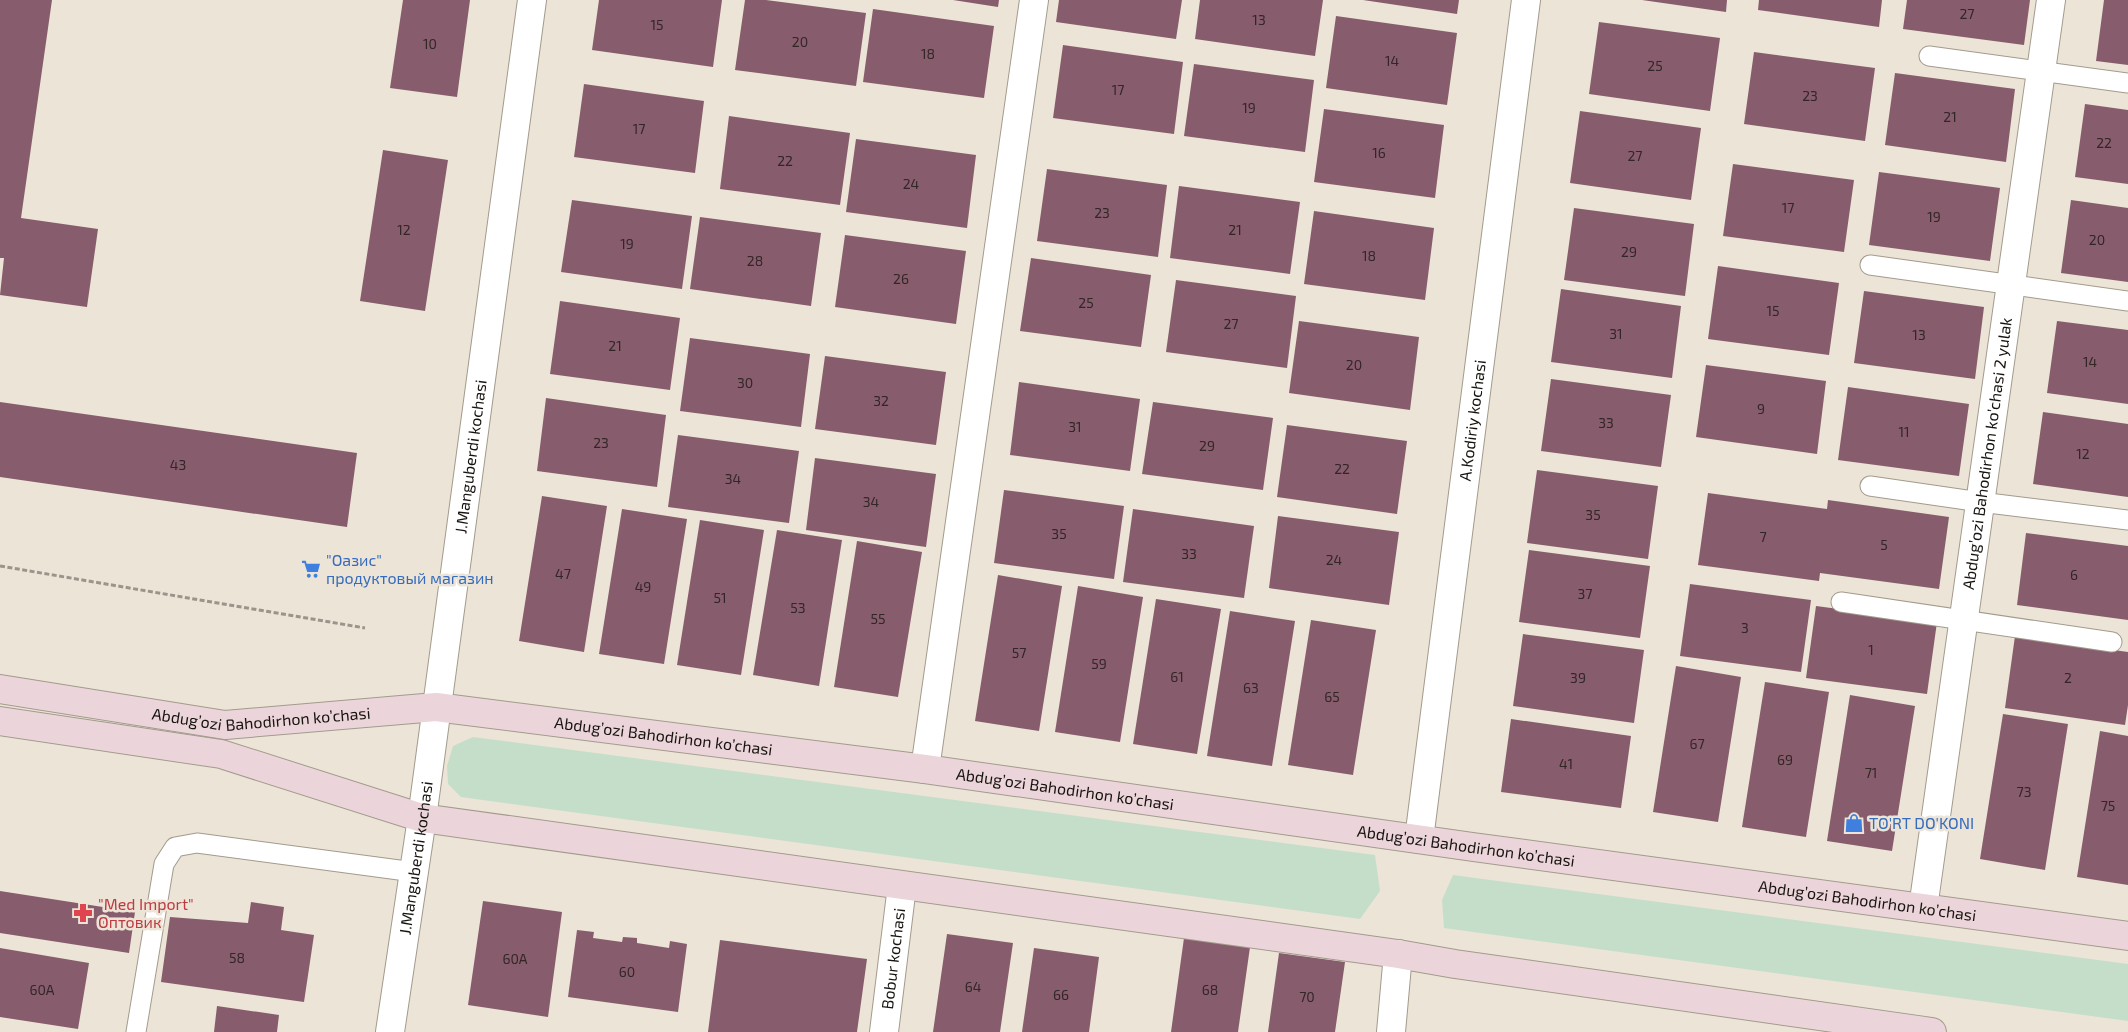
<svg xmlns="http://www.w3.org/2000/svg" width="2128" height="1032" font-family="'Exo 2',sans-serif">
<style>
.green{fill:#c5deca}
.building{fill:#875c6d}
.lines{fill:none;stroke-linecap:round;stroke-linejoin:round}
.lane-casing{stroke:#a29b8d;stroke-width:21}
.street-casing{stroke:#a29b8d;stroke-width:30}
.secondary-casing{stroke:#a29b8d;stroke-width:30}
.path{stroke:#9a948a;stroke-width:3;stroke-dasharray:5 2.5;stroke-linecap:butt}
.lane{stroke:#fff;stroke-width:19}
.street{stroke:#fff;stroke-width:28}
.secondary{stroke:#ecd5da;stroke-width:28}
.labels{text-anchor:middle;stroke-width:5;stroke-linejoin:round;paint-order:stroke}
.number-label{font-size:14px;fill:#332627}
.street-label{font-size:16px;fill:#171410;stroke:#ece4d6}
.shop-label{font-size:16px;fill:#366cbe;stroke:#ece4d6;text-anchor:start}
.health-label{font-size:16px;fill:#be3a42;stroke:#ece4d6;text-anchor:start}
</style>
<rect width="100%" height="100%" fill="#ece4d6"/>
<path class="green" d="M473,737L1375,855L1380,891L1360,919L461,797L448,784L447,766L453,746Z
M1453,875L2128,964V1021L1444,928L1442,900Z"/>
<path class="building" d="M0,0H52L21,218L98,229L87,307L0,295L4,258H0Z
M403,0H470L457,97L390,88Z
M599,0H722L713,67L592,50Z
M745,0H766L866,13L856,86L735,70Z
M953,0H999L998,7Z
M1059,0H1182L1176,39L1056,22Z
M1200,0H1323L1315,56L1195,39Z
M1363,0H1459L1457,14Z
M1642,0H1727L1726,12Z
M1759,0H1882L1879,27L1758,10Z
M1907,0H2030L2024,45L1903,29Z
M2104,0H2128V65L2096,61Z
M873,9L994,26L984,98L863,82Z
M1336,16L1457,33L1447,105L1326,88Z
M1599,22L1720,38L1710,111L1589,94Z
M1063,45L1183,62L1174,134L1053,118Z
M1754,52L1875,68L1865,141L1744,124Z
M1194,64L1314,80L1305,152L1184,136Z
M1895,73L2015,89L2006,162L1885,145Z
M584,84L704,101L695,173L574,157Z
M2085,104L2128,110V184L2075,177Z
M1324,109L1444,125L1435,198L1314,182Z
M1580,111L1701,128L1691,200L1570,183Z
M729,116L850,133L840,205L720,189Z
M856,139L976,155L967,228L846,212Z
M383,150L448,160L425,311L360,301Z
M1733,164L1854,180L1844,252L1723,236Z
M1047,169L1167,185L1158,257L1037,241Z
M1879,172L2000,188L1990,261L1869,245Z
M1179,186L1300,202L1290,274L1170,258Z
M572,200L692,216L682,289L561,272Z
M2071,200L2128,208V282L2061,273Z
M1574,208L1694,224L1685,296L1564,280Z
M1314,211L1434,228L1425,300L1304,284Z
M700,217L821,233L811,306L690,289Z
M845,235L966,251L956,324L835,307Z
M1031,258L1151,275L1141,347L1020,331Z
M1718,266L1839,283L1829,355L1708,339Z
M1176,280L1296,296L1287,368L1166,352Z
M1561,289L1681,306L1672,378L1551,362Z
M1864,291L1984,307L1975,379L1854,363Z
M560,301L680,318L670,390L550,374Z
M1299,321L1419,337L1410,410L1289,393Z
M2057,321L2128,330V404L2047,393Z
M690,338L810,354L801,427L680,411Z
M825,356L946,372L936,445L815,429Z
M1706,365L1826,381L1817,454L1696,437Z
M1551,379L1671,395L1661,467L1541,451Z
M1019,382L1140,399L1130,471L1010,455Z
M1848,387L1969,404L1959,476L1838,460Z
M546,398L666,415L657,487L537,471Z
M0,402L357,453L347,527L0,477Z
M1153,402L1273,418L1263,490L1142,474Z
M2043,412L2128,424V497L2033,484Z
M1287,425L1407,441L1397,514L1277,497Z
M678,435L799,451L789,523L668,507Z
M815,458L936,474L926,547L806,530Z
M1537,470L1658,486L1648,559L1527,543Z
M1004,490L1124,506L1114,579L994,563Z
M1708,493L1827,509L1828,500L1949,517L1939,589L1820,573L1819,581L1698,565Z
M542,496L607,506L584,652L519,641Z
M622,509L687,519L664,664L599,654Z
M1133,509L1254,526L1244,598L1123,582Z
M1278,516L1399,532L1389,605L1269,588Z
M700,520L764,530L741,675L677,665Z
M777,530L842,540L819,686L753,675Z
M2026,533L2128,546V620L2017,605Z
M857,541L922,552L898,697L834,687Z
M1529,550L1650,566L1640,638L1519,622Z
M998,575L1062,586L1039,731L975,721Z
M1690,584L1811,600L1801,672L1680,656Z
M1078,586L1143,597L1120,742L1055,732Z
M1156,599L1221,609L1197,754L1133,744Z
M1816,606L1937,622L1927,694L1806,678Z
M1230,611L1295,621L1272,766L1207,756Z
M1311,620L1376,630L1353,775L1288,765Z
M1523,634L1644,650L1634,723L1513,706Z
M2015,636L2128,652V705L2125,725L2005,708Z
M1676,666L1741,677L1718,822L1653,812Z
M1765,682L1829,692L1806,837L1742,827Z
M1850,695L1915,706L1892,851L1827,841Z
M2003,714L2068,724L2045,870L1980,859Z
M1511,719L1631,736L1621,808L1501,792Z
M2100,731L2128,736V885L2077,877Z
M0,891L135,912L129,953L0,933Z
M483,901L562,912L548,1017L468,1005Z
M251,902L284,907L281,930L314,935L304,1002L161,982L170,917L248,923Z
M577,930L594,932L593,938L622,942L623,937L637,938V943L669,948L670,941L687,944L678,1012L568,997Z
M947,934L1013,943L1000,1032H933Z
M1184,938L1250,947L1238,1032H1171Z
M720,940L867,959L857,1032H708Z
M0,948L89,963L78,1029L0,1017Z
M1034,948L1099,957L1089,1032H1022Z
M1279,953L1345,962L1335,1032H1268Z
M217,1006L279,1015L277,1032H214Z"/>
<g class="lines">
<g class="lane-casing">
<path id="lane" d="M1929,56L2128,83
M1870,265L2128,301
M1870,486L1980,502L2128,520
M1841,602L2112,642
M136,1032L164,864L175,847L197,843L414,872"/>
</g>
<g class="street-casing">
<g id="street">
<path d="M925,769L1034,0"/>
<path id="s1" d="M1419,839L1526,0"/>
<path id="s2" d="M1923,908L2051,0"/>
<path id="s3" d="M390,1032L422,818L532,0"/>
<path id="s4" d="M884,1032L902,886"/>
<path d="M1391,1032L1398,954"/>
</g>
</g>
<g class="secondary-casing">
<g id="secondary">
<path id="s5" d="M0,689L225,725L436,707L925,769L1473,847L2128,936"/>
<path d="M0,721L221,754L422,818L1398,954L1455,964L1932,1032"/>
</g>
</g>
<path class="path" d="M0,566L365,628"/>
<use href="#lane" class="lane"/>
<use href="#street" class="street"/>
<use href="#secondary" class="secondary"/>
</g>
<defs>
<g id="supermarket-bare" transform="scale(1.5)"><path d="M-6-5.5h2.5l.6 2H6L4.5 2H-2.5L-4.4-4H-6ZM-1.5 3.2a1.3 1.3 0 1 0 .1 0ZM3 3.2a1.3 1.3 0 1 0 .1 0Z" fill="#3f7fe0" stroke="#ece4d6" stroke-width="2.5" paint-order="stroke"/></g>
<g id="shop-bare" transform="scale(1.5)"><path d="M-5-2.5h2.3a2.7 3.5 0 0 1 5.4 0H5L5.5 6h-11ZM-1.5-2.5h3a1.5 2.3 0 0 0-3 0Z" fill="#3f7fe0" stroke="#ece4d6" stroke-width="2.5" paint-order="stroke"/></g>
<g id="pharmacy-bare" transform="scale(1.5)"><path d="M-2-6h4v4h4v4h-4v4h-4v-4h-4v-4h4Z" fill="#e0444e" stroke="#ece4d6" stroke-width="2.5" paint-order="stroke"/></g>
</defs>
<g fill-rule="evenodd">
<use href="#supermarket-bare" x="311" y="569"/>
<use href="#shop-bare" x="1854" y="823"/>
<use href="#pharmacy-bare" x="83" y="913"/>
</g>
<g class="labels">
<g class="number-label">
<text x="1967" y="19">27</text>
<text x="1259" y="25">13</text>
<text x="657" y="30">15</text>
<text x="800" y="47">20</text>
<text x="430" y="49">10</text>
<text x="928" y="59">18</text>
<text x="1392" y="66">14</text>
<text x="1655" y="71">25</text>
<text x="1118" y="95">17</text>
<text x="1810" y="101">23</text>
<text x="1249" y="113">19</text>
<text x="1950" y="122">21</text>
<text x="639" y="134">17</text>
<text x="2104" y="148">22</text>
<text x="1379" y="158">16</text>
<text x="1635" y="161">27</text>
<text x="785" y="166">22</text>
<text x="911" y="189">24</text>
<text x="1788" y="213">17</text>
<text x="1102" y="218">23</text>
<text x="1934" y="222">19</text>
<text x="404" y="235">12</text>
<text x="1235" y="235">21</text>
<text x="2097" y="245">20</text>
<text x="627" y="249">19</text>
<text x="1629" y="257">29</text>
<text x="1369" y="261">18</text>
<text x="755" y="266">28</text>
<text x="901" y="284">26</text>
<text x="1086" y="308">25</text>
<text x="1773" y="316">15</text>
<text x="1231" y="329">27</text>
<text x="1616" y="339">31</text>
<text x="1919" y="340">13</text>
<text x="615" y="351">21</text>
<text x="2090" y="367">14</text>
<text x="1354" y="370">20</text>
<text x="745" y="388">30</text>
<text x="881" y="406">32</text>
<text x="1761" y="414">9</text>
<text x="1606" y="428">33</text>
<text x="1075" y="432">31</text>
<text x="1904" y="437">11</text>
<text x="601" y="448">23</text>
<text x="1207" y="451">29</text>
<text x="2083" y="459">12</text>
<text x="178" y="470">43</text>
<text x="1342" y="474">22</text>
<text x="733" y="484">34</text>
<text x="871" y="507">34</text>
<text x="1593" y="520">35</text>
<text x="1059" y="539">35</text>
<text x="1763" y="542">7</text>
<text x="1884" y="550">5</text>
<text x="1189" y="559">33</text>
<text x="1334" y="565">24</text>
<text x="563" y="579">47</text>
<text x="2074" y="580">6</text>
<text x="643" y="592">49</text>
<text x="1585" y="599">37</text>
<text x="720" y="603">51</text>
<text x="798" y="613">53</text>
<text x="878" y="624">55</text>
<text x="1745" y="633">3</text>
<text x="1871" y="655">1</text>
<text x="1019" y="658">57</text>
<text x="1099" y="669">59</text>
<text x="1177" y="682">61</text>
<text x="1578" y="683">39</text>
<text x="2068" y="683">2</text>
<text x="1251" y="693">63</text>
<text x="1332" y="702">65</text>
<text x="1697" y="749">67</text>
<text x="1785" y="765">69</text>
<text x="1566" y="769">41</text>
<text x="1871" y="778">71</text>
<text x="2024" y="797">73</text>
<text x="2108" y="811">75</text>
<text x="237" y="963">58</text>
<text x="515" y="964">60A</text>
<text x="627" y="977">60</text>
<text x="973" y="992">64</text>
<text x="42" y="995">60A</text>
<text x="1210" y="995">68</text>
<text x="1061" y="1000">66</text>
<text x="1307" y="1002">70</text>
</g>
<g class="street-label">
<text dy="6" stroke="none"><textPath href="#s1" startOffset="422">A.Kodiriy kochasi</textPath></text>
<text dy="6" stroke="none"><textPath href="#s2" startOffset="459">Abdug’ozi Bahodirhon ko’chasi 2 yulak</textPath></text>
<text dy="6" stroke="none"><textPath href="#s3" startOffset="581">J.Manguberdi kochasi</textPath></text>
<text dy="6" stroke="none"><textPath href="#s5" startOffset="264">Abdug’ozi Bahodirhon ko’chasi</textPath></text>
<text dy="6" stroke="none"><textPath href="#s5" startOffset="669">Abdug’ozi Bahodirhon ko’chasi</textPath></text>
<text dy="6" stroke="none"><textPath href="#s5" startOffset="1074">Abdug’ozi Bahodirhon ko’chasi</textPath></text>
<text dy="6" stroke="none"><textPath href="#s5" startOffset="1479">Abdug’ozi Bahodirhon ko’chasi</textPath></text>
<text dy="6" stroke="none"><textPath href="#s3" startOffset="176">J.Manguberdi kochasi</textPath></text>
<text dy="6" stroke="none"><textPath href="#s5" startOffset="1884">Abdug’ozi Bahodirhon ko’chasi</textPath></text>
<text dy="6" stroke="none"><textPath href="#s4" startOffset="74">Bobur kochasi</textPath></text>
</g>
<g class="shop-label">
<text x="326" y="566">"Оазис"<tspan x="326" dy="18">продуктовый магазин</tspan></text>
<text x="1869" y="829">TO'RT DO'KONI</text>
</g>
<g class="health-label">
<text x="98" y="910">"Med Import"<tspan x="98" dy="18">Оптовик</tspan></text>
</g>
</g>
</svg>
